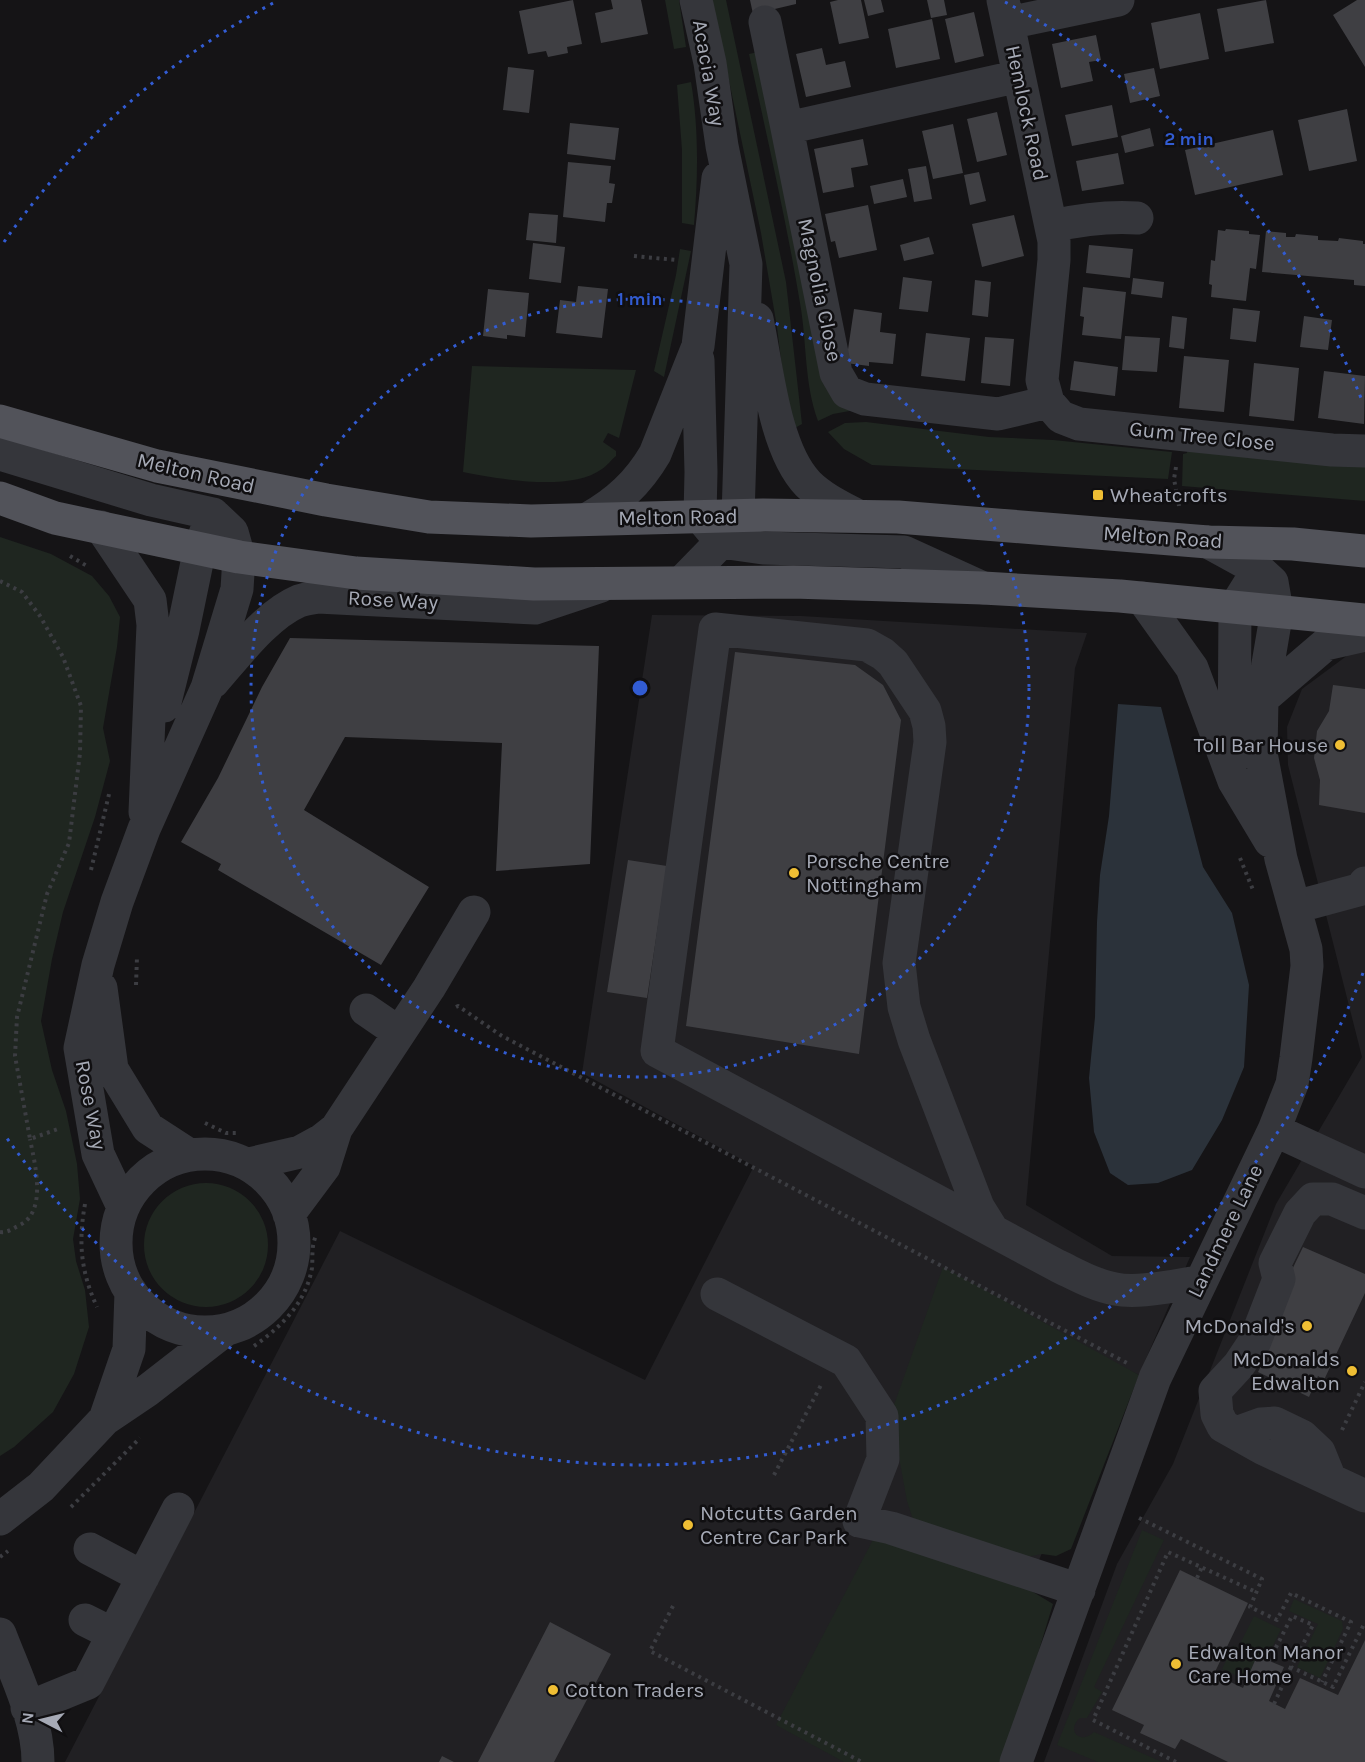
<svg xmlns="http://www.w3.org/2000/svg" width="1365" height="1762" font-family="Karla,sans-serif">
<style>
.built{fill:#212023}
.green{fill:#1f2620}
.water{fill:#2b323a}
.building{fill:#3f3f43}
.lines{fill:none;stroke-linecap:round;stroke-linejoin:round}
.path{stroke:#3c3d42;stroke-width:4;stroke-dasharray:3 4.5;stroke-linecap:butt}
.minor{stroke:#35363b;stroke-width:33}
.major{stroke:#52535a;stroke-width:33}
.ring{fill:none;stroke:#325cd3;stroke-width:3;stroke-dasharray:3 6}
.poi-dot{fill:#efbe34;stroke:#100f11;stroke-width:2}
.labels{text-anchor:middle;stroke-width:5;stroke-linejoin:round;paint-order:stroke}
.street-label{font-size:21px;fill:#a6aab6;stroke:#100f11}
.poi-label{font-size:21px;fill:#a6aab6;stroke:#100f11;text-anchor:start}
.centre{fill:#325cd3;stroke:#100f11;stroke-width:3}
.ring-label{font-size:18px;text-anchor:middle;font-weight:bold;fill:#325cd3;stroke:#100f11;stroke-width:5;stroke-linejoin:round;paint-order:stroke}
</style>
<rect width="100%" height="100%" fill="#151416"/>
<path class="built" d="M652,615L801,616L1087,633L1075,668L1026,1205L1112,1256L1190,1257L1139,1375L1127,1369L1068,1492L953,1762H65L340,1231L645,1380L754,1166L582,1073Z
M1356,649L1365,651V1762H1044L1117,1564L1173,1464L1276,1204L1362,1057L1288,765L1287,727L1302,689Z"/>
<path class="green" d="M665,0H679L686,47L674,49Z
M712,0H726L786,282L802,424L793,429L786,400L777,327L761,233Z
M758,52L855,410L833,414L818,421C804,383 807,342 800,303C786,219 767,137 749,54Z
M691,82C699,129 698,178 694,225L682,223V150L677,85Z
M680,249L691,251L664,377L654,371L676,275Z
M472,366L636,370L619,438L608,433L603,442L616,451V456C611,460 607,466 602,469C571,492 499,479 463,472Z
M866,422L989,437L1053,440L1172,452L1168,479L872,465L844,449L828,432L845,423Z
M1188,445L1365,459V501L1182,486L1183,454L1187,453Z
M0,537L51,554L92,576L109,596L120,617L117,647L103,728L110,761L95,817L63,912L52,959L41,1021L52,1070L66,1111L77,1164L80,1199L73,1239L76,1261L85,1290L89,1327L74,1374L53,1412L14,1447L0,1456Z
M144 1245a62 62 0 1 1 124 0a62 62 0 1 1-124 0Z
M943,1267L1139,1375L1071,1549L1056,1556L1042,1554L1015,1559L915,1526L907,1501L900,1463L894,1405Z
M1142,1530L1164,1540L1094,1687L1102,1692L1087,1718H1080C1066,1729 1079,1746 1094,1732L1162,1762H1098L1057,1745Z
M875,1536L1028,1589L1053,1604L1005,1762H844L776,1725Z
M1294,1599L1342,1621L1343,1629L1320,1678L1297,1667L1318,1624L1289,1611Z
M1254,1616L1281,1629L1266,1660L1257,1656L1247,1680L1222,1669L1234,1645L1238,1648Z"/>
<path class="water" d="M1118,704L1161,707L1203,867L1232,913L1249,985L1244,1067L1222,1120L1192,1170L1158,1183L1128,1185L1110,1173L1094,1132L1089,1078L1095,1017L1097,922L1100,875L1109,816Z"/>
<path class="building" d="M573,0L582,44L567,47L568,53L548,57L546,51L528,54L519,11Z
M611,0H641L648,34L601,43L595,13L613,9Z
M750,0H796V4L753,14Z
M838,0H861L869,38L839,44L830,2Z
M864,0H881L884,12L868,16Z
M927,0H944L947,15L931,18Z
M1266,0L1274,43L1225,52L1217,9Z
M1357,0H1365V67L1333,15Z
M974,12L984,56L955,63L945,19Z
M1200,13L1209,59L1160,69L1151,23Z
M932,19L940,59L896,68L888,29Z
M1096,35L1101,60L1089,62L1093,81L1061,88L1052,44Z
M822,48L826,65L845,61L851,87L806,97L796,54Z
M508,67L534,70L529,113L503,110Z
M1154,68L1160,96L1130,103L1124,74Z
M1112,105L1118,137L1072,146L1065,115Z
M1347,109L1357,161L1309,171L1298,120Z
M997,112L1007,155L977,162L967,119Z
M570,123L619,128L615,160L567,154Z
M953,124L963,173L933,179L922,131Z
M1150,128L1154,146L1125,153L1121,136Z
M1273,130L1283,175L1195,195L1185,150Z
M863,139L868,165L851,168L854,187L823,193L814,149Z
M1118,153L1124,184L1082,191L1076,161Z
M568,162L611,166L609,183L615,184L612,203H607L605,222L563,217Z
M926,166L932,199L914,202L908,169Z
M979,172L986,201L970,205L964,175Z
M903,179L907,197L874,204L870,186Z
M868,205L877,250L839,258L835,241L831,242L825,214Z
M529,213L558,215L556,243L526,240Z
M1014,215L1024,256L982,267L972,224Z
M1226,229L1249,231V234L1260,235L1256,269L1250,268L1246,301L1211,297L1212,285L1209,284L1211,260L1215,261L1218,230L1225,231Z
M1266,231L1286,233V237H1295L1296,234L1318,236V240L1338,241L1339,238L1363,241V244H1365V286L1354,285V280L1262,272Z
M929,237L934,254L904,261L900,245Z
M533,243L565,247L561,283L529,279Z
M1089,245L1133,249L1130,278L1086,273Z
M903,277L932,281L928,312L899,309Z
M1133,278L1164,282L1162,298L1131,294Z
M975,280L991,282L988,317L972,315Z
M578,286L608,289L602,338L556,333L560,300L576,302Z
M1083,287L1126,292L1121,339L1082,335L1084,317L1080,316Z
M488,289L529,293L525,337L507,335V339L483,336Z
M1233,308L1260,311L1256,342L1230,339Z
M854,309L882,313L880,332L896,334L893,364L869,362V366L846,363Z
M1172,316L1187,318L1184,349L1169,347Z
M1304,316L1332,320L1328,350L1300,347Z
M926,333L970,338L965,381L921,376Z
M1125,336L1160,338L1157,372L1122,370Z
M985,337L1014,339L1010,386L981,383Z
M1184,356L1229,360L1224,412L1179,408Z
M1074,361L1118,367L1115,396L1070,390Z
M1254,363L1299,368L1294,421L1249,416Z
M1324,371L1365,376L1364,424L1318,418Z
M290,638L599,646L590,864L496,871L502,743L345,737L304,810L429,887L381,965L218,870L221,864L181,842L218,778L262,687Z
M735,652L855,665L883,685L901,720L859,1054L686,1026Z
M1333,685L1365,689V813L1319,805L1320,780L1314,758L1317,731L1329,711Z
M628,860L667,866L647,998L607,992Z
M1303,1247L1365,1274V1293L1324,1380L1318,1376L1309,1397L1258,1372L1262,1364L1249,1359Z
M1180,1570L1248,1603L1214,1674L1243,1688L1257,1656L1284,1667L1269,1701L1285,1709L1300,1678L1338,1695L1365,1640V1762H1228L1181,1739L1175,1749L1140,1733L1144,1725L1112,1710Z
M550,1622L611,1654L554,1762H478Z
M442,1756L454,1762H439Z"/>
<g class="lines">
<path class="path" d="M634,256L676,260
M1176,467L1174,479L1179,506
M70,556L87,566
M0,581L22,592L40,616L63,657L81,706L80,753L69,843L47,894L17,1017L15,1056L30,1139L61,1128
M1240,858L1253,890
M91,870L110,790
M136,985L137,957
M456,1007L458,1006L502,1036L1127,1363
M205,1123L226,1133H237
M85,1204C78,1243 81,1272 97,1307
M0,1232C7,1233 12,1229 18,1226C48,1213 35,1165 30,1139
M254,1346C281,1327 306,1303 312,1268C313,1257 311,1246 316,1236
M1342,1430L1365,1382
M774,1475L821,1385
M71,1507L140,1438
M1139,1518L1262,1579L1250,1607L1277,1620L1291,1593L1351,1622L1322,1682
M0,1557L8,1551
M1197,1578L1202,1567
M673,1606L650,1651L862,1762
M1269,1661L1292,1616L1313,1625L1291,1667L1333,1687L1365,1622
M1274,1704L1291,1667
M1176,1762L1093,1720L1168,1552L1256,1592"/>
<path class="minor" d="M1003,0L1054,241V260L1042,380L1048,402L1061,417L1079,424L1332,450L1365,451
M765,22L787,128
M1008,23L1118,0
M1019,76L787,128L836,373L847,392L865,399L998,414L1048,402
M1052,226C1079,220 1108,216 1137,218
M757,319C767,366 774,449 808,484C822,498 841,507 858,516
M698,360L701,472L700,516L718,538
M0,454L151,500L213,514
M589,518C617,502 638,483 655,454L698,346L718,178
M101,527L150,600L153,625L145,812
M721,542L763,548L904,552L983,588
M682,582L721,542L738,516L746,264L722,146L710,63L696,0
M1142,598L1192,668L1234,781L1270,841
M213,682C236,656 266,615 299,601C305,599 312,598 318,597L535,608L601,586
M1262,699L1326,644L1365,635
M164,706L183,630L200,548L209,523
M1234,758L1235,607L1250,583
M1295,907L1362,889L1365,883
M101,988L112,1069L148,1128L188,1154
M366,1010L398,1032
M1274,1130L1365,1172
M116 1243a89 89 0 1 1 178 0a89 89 0 1 1-178 0Z
M249,1164L300,1152L322,1140L336,1129
M123,1207L98,1154L80,1048L98,965L117,902L144,829L207,688L237,589L239,557L232,532L213,514
M1365,1213L1332,1199H1313L1300,1213L1275,1263L1279,1279L1255,1341L1239,1365L1215,1391L1217,1414L1223,1426L1264,1449L1365,1496
M289,1214L324,1167L336,1129L429,988L474,912
M993,1231L978,1207L914,1040L904,1007L899,963L930,742L929,726L925,711L893,663L883,654L867,645L715,629L657,1051L1058,1266C1077,1275 1094,1285 1115,1289C1139,1294 1175,1285 1200,1282
M717,1294L846,1361L882,1416L883,1459L859,1521L891,1528L1079,1590
M105,1419L129,1349L131,1292
M1236,1433L1261,1424L1275,1423L1302,1436L1319,1452L1330,1479
M0,1519L41,1487L105,1419L148,1390L224,1331
M90,1549L143,1577
M85,1620L113,1634
M0,1634C15,1674 38,1719 38,1762
M27,1708L88,1683L178,1509
M1016,1762L1155,1378L1274,1130L1292,1084L1296,1058L1307,966L1306,949L1281,859L1261,753L1262,699L1277,611L1272,582L1259,570L1208,542"/>
<path class="major" d="M0,421L157,466L326,500L429,517L531,521L763,515L898,517L1208,542L1293,544L1365,551
M0,498L55,518L239,557L356,573L534,584L793,582L983,588L1120,596L1365,620"/>
</g>
<g class="ring">
<circle cx="640" cy="688" r="389"/>
<path d="M1363 973A777 777 0 0 1 4 1134M4 242A777 777 0 0 1 275 2M1005 2A777 777 0 0 1 1363 403"/>
</g>
<g class="poi-dot">
<rect x="1092" y="489" width="12" height="12" rx="3"/>
<circle cx="1340" cy="745" r="6"/>
<circle cx="794" cy="873" r="6"/>
<circle cx="1307" cy="1326" r="6"/>
<circle cx="1352" cy="1371" r="6"/>
<circle cx="688" cy="1525" r="6"/>
<circle cx="1176" cy="1664" r="6"/>
<circle cx="553" cy="1690" r="6"/>
</g>
<g class="labels">
<g class="street-label">
<text transform="translate(709 73) rotate(80)" y="7">Acacia Way</text>
<text transform="translate(1027 113) rotate(78)" y="7">Hemlock Road</text>
<text transform="translate(820 290) rotate(78)" y="7">Magnolia Close</text>
<text transform="translate(1202 436) rotate(6)" y="7">Gum Tree Close</text>
<text transform="translate(196 473) rotate(13)" y="7">Melton Road</text>
<text transform="translate(678 517) rotate(-1)" y="7">Melton Road</text>
<text transform="translate(1163 537) rotate(4)" y="7">Melton Road</text>
<text transform="translate(393 600) rotate(3)" y="7">Rose Way</text>
<text transform="translate(91 1105) rotate(79)" y="7">Rose Way</text>
<text transform="translate(1225 1231) rotate(-64)" y="7">Landmere Lane</text>
</g>
<g class="poi-label">
<text x="1110" y="502">Wheatcrofts</text>
<text x="1328" y="752" text-anchor="end">Toll Bar House</text>
<text x="806" y="868">Porsche Centre<tspan x="806" dy="24">Nottingham</tspan></text>
<text x="1295" y="1333" text-anchor="end">McDonald's</text>
<text x="1340" y="1366" text-anchor="end">McDonalds<tspan x="1340" dy="24">Edwalton</tspan></text>
<text x="700" y="1520">Notcutts Garden<tspan x="700" dy="24">Centre Car Park</tspan></text>
<text x="1188" y="1659">Edwalton Manor<tspan x="1188" dy="24">Care Home</tspan></text>
<text x="565" y="1697">Cotton Traders</text>
</g>
</g>
<circle cx="640" cy="688" r="9" class="centre"/>
<g class="ring-label">
<text x="1189" y="145">2 min</text>
<text x="640" y="305">1 min</text>
</g>
<g transform="translate(42 1720) rotate(277)" stroke="#100f11" stroke-width="4.5" paint-order="stroke">
<path d="M0-4.5L10 22L0 15L-10 22Z" fill="#a6aab6"/>
<text y="-9" font-size="16" font-weight="bold" text-anchor="middle" fill="#a6aab6">N</text>
</g>
</svg>
